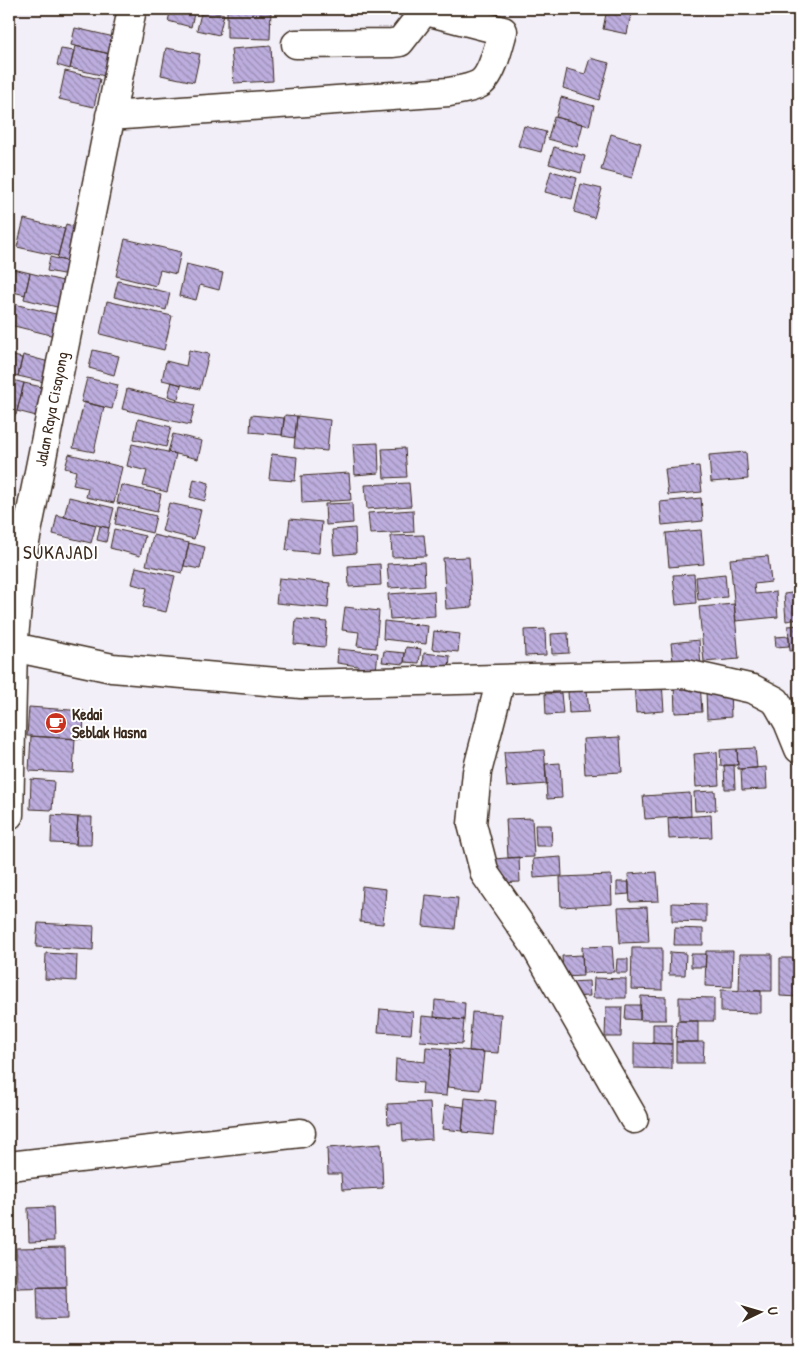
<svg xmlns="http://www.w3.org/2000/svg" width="808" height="1359" font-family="'Patrick Hand',sans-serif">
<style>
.building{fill:url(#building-back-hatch);stroke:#3b2a1e}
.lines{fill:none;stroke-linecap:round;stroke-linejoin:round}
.minor-casing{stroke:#3b2a1e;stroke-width:31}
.minor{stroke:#fff;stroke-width:28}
.labels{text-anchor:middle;stroke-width:4;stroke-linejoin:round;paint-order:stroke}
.street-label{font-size:16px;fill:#3b2a1e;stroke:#fff}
.poi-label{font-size:16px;font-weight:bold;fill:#3b2a1e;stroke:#fff;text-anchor:start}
.quarter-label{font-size:19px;letter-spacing:1px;fill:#3b2a1e;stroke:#fff}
</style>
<defs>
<pattern id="building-back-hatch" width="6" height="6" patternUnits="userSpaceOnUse" patternTransform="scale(1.25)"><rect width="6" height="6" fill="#bcadde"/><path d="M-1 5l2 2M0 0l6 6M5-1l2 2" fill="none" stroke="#9a8db3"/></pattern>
</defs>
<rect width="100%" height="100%" fill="#f2eff8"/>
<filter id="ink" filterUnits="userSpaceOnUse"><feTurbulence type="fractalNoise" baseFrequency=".02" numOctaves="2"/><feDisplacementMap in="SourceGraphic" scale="10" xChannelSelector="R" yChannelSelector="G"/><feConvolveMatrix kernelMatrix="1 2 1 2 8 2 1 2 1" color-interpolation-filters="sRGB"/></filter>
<g filter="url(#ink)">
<path class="building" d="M171,9H195L191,27L168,21Z
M202,9L224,14L219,35L197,30Z
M227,9H271L270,39L227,38Z
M607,9H632L627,34L603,29Z
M75,28L114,37L110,54L71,45Z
M75,46L110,54L105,76L70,68Z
M271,46L273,81L234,83L231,49Z
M166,48L200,54L194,82L161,75Z
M61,49L74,51L70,69L57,65Z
M590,58L609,63L599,100L563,88L567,69L585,74Z
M65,71L100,79L94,107L59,99Z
M561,97L594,106L589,126L556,117Z
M554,117L583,124L577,147L548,139Z
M524,126L546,132L541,152L518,146Z
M611,134L641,143L632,178L601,170Z
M554,147L585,156L581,173L549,164Z
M551,171L577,178L572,199L545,192Z
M581,184L602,189L594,218L574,212Z
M24,219L65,229L58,256L17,247Z
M66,224L79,228L71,262L57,259Z
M125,239L181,252L176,274L160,270L156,286L116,276Z
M50,257L71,262L68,275L47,271Z
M186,264L223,273L219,290L200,285L196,300L179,296Z
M9,268L30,273L25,295L9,291Z
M30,273L67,282L61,308L24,299Z
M118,281L170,293L166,310L114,297Z
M9,299L13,300L9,318Z
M107,301L172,316L164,350L100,334Z
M14,304L64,316L59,337L10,325Z
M93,350L119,356L114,375L89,368Z
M189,350L209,354L200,389L162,380L166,361L186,366Z
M9,355L22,358L18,376L9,374Z
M23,355L49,362L44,382L18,376Z
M87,378L118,385L112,409L81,402Z
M9,379L24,383L16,415L9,413Z
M172,382L181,385L178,399L168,396Z
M24,383L46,388L40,417L17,411Z
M127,389L195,405L190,425L122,409Z
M84,402L104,407L94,452L73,448Z
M251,415L284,418L282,435L250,432Z
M285,415L297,416L295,438L282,436Z
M297,416L330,420L327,451L294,448Z
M138,419L171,427L166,447L134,439Z
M173,434L202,441L198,459L168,452Z
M378,443L379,473L355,475L353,444Z
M132,444L176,454L167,492L143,486L147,471L127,466Z
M405,448L407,477L384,478L382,449Z
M746,452L748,479L711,482L709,455Z
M69,454L122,467L114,503L86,497L88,488L73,485L76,471L65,468Z
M272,454L297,457L295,481L269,479Z
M699,466L702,492L668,495L665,469Z
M349,473L351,500L302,503L301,476Z
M194,479L209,483L205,501L190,497Z
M409,483L411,506L367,509L365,485Z
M121,485L161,494L157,512L117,503Z
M69,497L114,508L109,528L64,517Z
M701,498L703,521L662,525L660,502Z
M169,503L201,510L194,539L162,531Z
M352,503L353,523L326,525L325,504Z
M118,507L156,516L152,533L115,524Z
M413,510L414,532L370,534L368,513Z
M57,515L96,525L91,543L53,534Z
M290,519L322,522L319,553L286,550Z
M100,526L109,528L106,542L97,540Z
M355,528L356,553L334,555L332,530Z
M114,529L145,536L140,556L110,548Z
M701,530L704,564L669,567L666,533Z
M153,535L189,543L182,573L146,565Z
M424,535L426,556L392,557L391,536Z
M189,543L205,547L200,569L184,566Z
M768,556L771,582L754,584L755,594L776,592L778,617L736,621L730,559Z
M469,557L472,607L446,609L443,558Z
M424,562L425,586L389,588L387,564Z
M380,564L381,585L349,587L348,566Z
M136,567L175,576L166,612L143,607L147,588L132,584Z
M694,574L696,603L676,605L673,575Z
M725,574L727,597L698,600L696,577Z
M279,578L330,583L328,608L276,603Z
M434,591L435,616L390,619L388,594Z
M799,592V619L786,621L784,594Z
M734,604L739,659L704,662L699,607Z
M345,607L379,611L376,648L357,646L359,632L342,630Z
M296,619L327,622L325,647L294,644Z
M384,621L428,626L426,644L383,639Z
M799,625V650L790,651L788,626Z
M545,629L546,655L525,656L524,630Z
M434,631L460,634L458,652L432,649Z
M568,633L569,653L552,654L551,634Z
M789,636V646L776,647L775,637Z
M699,640L701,668L674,671L671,643Z
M406,647L421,649L419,663L404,662Z
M338,649L378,653L375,679L357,677L358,666L337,663Z
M384,651L405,653L404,664L382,662Z
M424,653L450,656L449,671L423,668Z
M662,682L664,711L636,713L634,683Z
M700,683L702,712L675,713L674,684Z
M730,689L731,717L707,719L706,691Z
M587,690L589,712L569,713L568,691Z
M561,693L563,714L546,715L545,694Z
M29,707L84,711L83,739L27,736Z
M31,736L75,739L73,773L29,771Z
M620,737L622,772L585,774L583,739Z
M755,748L757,768L738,769L737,749Z
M737,749L738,765L721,766L720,750Z
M544,750L547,784L507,787L504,752Z
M717,752L719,785L696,787L694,754Z
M560,763L562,798L547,799L545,764Z
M724,765H734L735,789H725Z
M766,767L767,789L742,790L741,769Z
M31,779L54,781L52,810L30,809Z
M715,791L716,810L695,811L694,792Z
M690,793L691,816L645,819L643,796Z
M52,815L78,817L76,844L51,843Z
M711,815L712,837L669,839L668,818Z
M78,817H92L91,845H76Z
M532,818L534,857L508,858L506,819Z
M535,825H551L552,846H536Z
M519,857L520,882L495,883L494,859Z
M561,857L562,876L534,878L533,859Z
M657,872L659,901L630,902L628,874Z
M611,875L612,904L561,907L560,877Z
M617,882H629V894L617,895Z
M362,886L386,889L383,924L360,922Z
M426,895L458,898L455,929L423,926Z
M672,903L706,904V922L672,921Z
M647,907L649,942L620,943L618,908Z
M38,923L94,926L93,950L36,947Z
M675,928L703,929V945H674Z
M612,946L614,972L583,973L582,947Z
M632,948H662V990L631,989Z
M706,951H733L732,987L705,986Z
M670,952L686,953L685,975H669Z
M46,953L77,955L76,981L45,979Z
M691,954H706L705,967H691Z
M740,954H772V991H739Z
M582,955L583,976L563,977L562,956Z
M780,958H799V997L780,996Z
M617,959H628V973H616Z
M594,978L626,979V998H593Z
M589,981L590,996L569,997L568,982Z
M721,990L761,991V1013L721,1012Z
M641,996L666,997V1020H640Z
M679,997L714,998V1021H679Z
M435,1000L465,1003L464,1020L434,1017Z
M626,1005H640V1020L625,1019Z
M606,1007H622L621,1037H605Z
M380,1009L413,1012L411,1034L378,1032Z
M472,1012L501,1014L498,1053L469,1051Z
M422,1016L464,1020L462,1044L420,1041Z
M677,1021H698V1042H676Z
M653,1024H672V1044L653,1043Z
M676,1042H704L703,1063H676Z
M634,1043L672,1044V1069L634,1068Z
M426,1047L450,1049L446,1096L422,1094L423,1083L395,1081L396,1059L425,1062Z
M450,1049L484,1052L480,1090L447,1087Z
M465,1098L496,1101L493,1135L462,1132Z
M430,1102L432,1139L403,1141L402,1123L388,1124L387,1104Z
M445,1105L464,1107L462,1131L442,1129Z
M381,1144L383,1188L342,1190L341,1174H328L327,1148Z
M53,1207L54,1241L29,1242L28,1208Z
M65,1247L66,1287L17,1288L16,1248Z
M37,1287H66L67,1319L38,1320Z"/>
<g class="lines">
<g class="minor-casing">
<path id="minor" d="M296,44L392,43L400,42L425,10
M110,116L449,92C459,90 470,89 479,84C492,77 499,45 503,31L430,12L425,9
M13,647L112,668L301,684L686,674L753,689L776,701L788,722L799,749
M501,679L477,772L472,824L485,874L535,946L634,1119
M9,815L13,647L22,557L132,9
M9,1166L301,1133"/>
</g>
<use href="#minor" class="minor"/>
</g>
</g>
<defs>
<g id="cafe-disc" transform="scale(1.125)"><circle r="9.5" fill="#c8321e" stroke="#fff"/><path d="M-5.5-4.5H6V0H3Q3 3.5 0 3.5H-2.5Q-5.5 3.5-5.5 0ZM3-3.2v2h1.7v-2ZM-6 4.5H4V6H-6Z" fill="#fff"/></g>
</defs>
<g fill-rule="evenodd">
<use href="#cafe-disc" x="56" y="723"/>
</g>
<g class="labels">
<g class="street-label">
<text transform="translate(51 409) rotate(-79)" y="6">Jalan Raya Cisayong</text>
</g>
<g class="poi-label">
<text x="72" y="720">Kedai<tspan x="72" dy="18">Seblak Hasna</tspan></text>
</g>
<g class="quarter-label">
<text x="61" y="559">SUKAJADI</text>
</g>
</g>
<rect width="808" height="1359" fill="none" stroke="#fff" stroke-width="30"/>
<rect x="15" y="15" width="778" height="1329" fill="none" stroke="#3b2a1e" stroke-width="2" filter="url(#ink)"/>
<g transform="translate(760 1312) rotate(85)" stroke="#ffffff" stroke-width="4" paint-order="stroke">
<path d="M0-4L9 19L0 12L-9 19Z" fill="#3b2a1e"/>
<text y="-8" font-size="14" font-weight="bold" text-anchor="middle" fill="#3b2a1e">U</text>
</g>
</svg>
